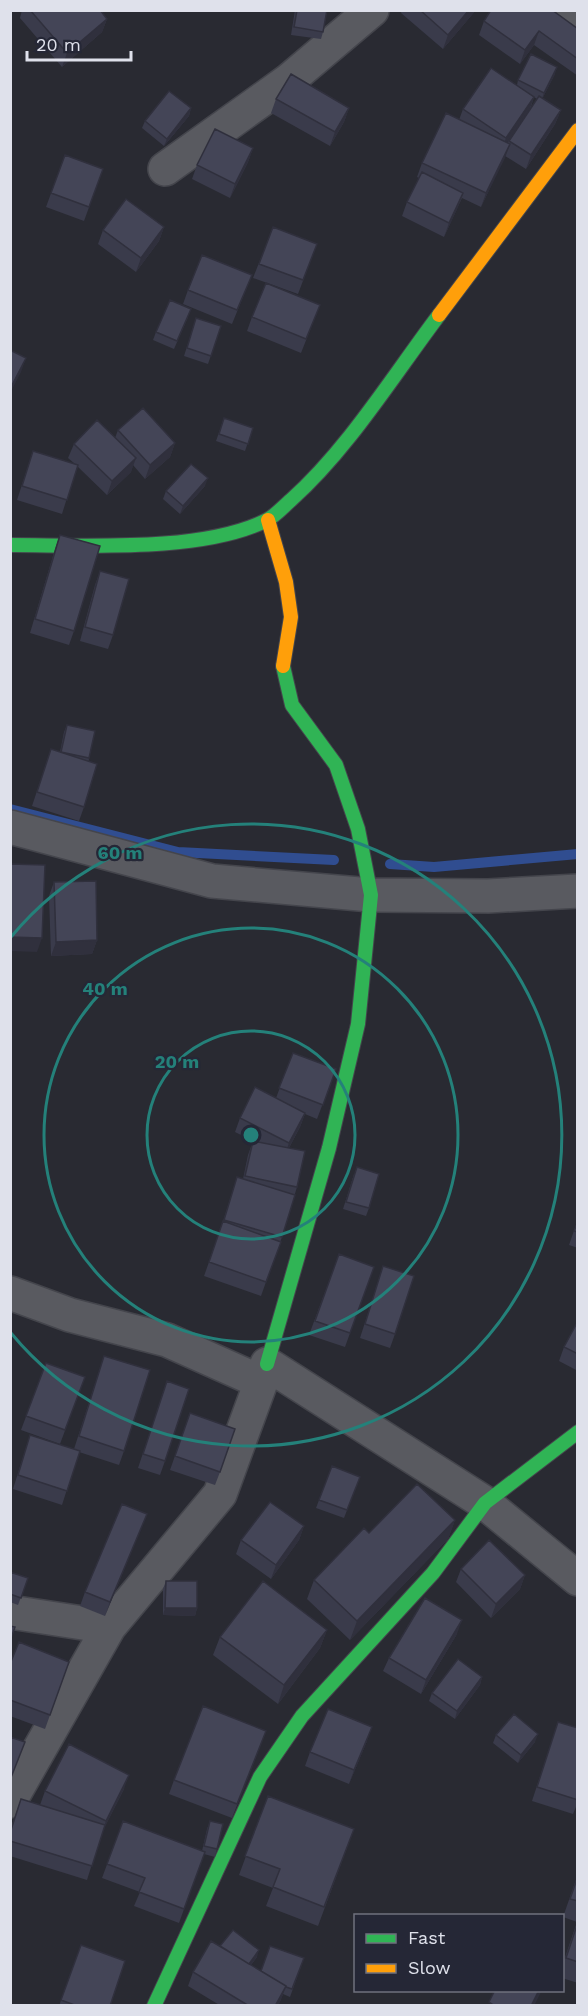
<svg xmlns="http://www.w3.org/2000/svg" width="588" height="2016" font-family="'Work Sans',sans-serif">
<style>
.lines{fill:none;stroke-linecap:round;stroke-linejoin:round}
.stream{stroke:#304d90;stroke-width:10}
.street-casing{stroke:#44454c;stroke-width:36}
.fast-casing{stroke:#44454c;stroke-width:16}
.slow-casing{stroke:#44454c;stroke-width:16}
.street{stroke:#595a60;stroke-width:33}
.fast{stroke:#30b455;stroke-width:14}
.slow{stroke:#ff9f0a;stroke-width:14}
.wall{fill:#3a3b4b;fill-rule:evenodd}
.shaded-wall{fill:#30303d}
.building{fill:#444557;stroke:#30303d;stroke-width:1.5}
.ring{fill:none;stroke:#24817a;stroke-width:3}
.centre{fill:#24817a;stroke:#252736;stroke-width:3}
.ring-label{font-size:18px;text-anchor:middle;font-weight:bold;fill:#24817a;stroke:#252736;stroke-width:4.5;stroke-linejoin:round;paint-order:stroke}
</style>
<rect width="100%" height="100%" fill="#292a32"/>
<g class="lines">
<path class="stream" d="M10,809L178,852L334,860
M390,864L434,867L578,854"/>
<g class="street-casing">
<path id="street" d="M560,10L578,18
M165,169L288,81L372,10
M10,827L212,881L371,895L488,896L578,891
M10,1293L70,1315L167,1340L261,1382L267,1364L485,1503L578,1579
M10,1612L109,1627
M10,1801L109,1627L220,1494L261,1382"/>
</g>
<g class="fast-casing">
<path id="fast" d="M10,545C84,545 202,553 267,520C275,516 284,506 291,500C348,449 393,376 439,315
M267,1364L329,1148L358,1024L371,895L358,829L336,765L292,705L283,666
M154,2006L260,1777L302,1716L433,1573L485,1503L578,1432"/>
</g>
<g class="slow-casing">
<path id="slow" d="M439,315L578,130
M268,520L286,582L291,617L283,666"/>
</g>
<use href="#street" class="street"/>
<use href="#fast" class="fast"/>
<use href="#slow" class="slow"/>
</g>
<path class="wall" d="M22,10H100L107,19L102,32L62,67L20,18Z
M295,10H327L323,32L321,39L291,35Z
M402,10H476L443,49L401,13Z
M484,21L578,29V76L534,45L520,64L479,35Z
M555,74L542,99L561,110L555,124L526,169L505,156L481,207L462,198L444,237L402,216L407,202L419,178L417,177L422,163L459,120L463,109L517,85L518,80ZM534,97L537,99L530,110Z
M276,99L349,108L344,122L330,146L271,113Z
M191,108L189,116L164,146L142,128L145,121Z
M253,148L248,162L230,198L192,179L197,165Z
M65,155L103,169L84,221L46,207Z
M164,227L159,241L136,272L98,244L103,230Z
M273,227L317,244L298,294L253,278Z
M252,275L232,324L183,304L188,290Z
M320,305L301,353L247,331L252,317Z
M188,317L174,349L153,340L156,332Z
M196,318L221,326L208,364L184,356Z
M224,418L253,428L245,451L216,441Z
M118,430L175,443L170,457L145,479L133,465L131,472L107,495L77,466L62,514L17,500L33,451L75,464L68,458L74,444L115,438Z
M205,486L180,514L163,499L166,491Z
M60,535L74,631L69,645L30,633L55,549Z
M100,571L113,635L108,649L80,641L95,585Z
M67,725L89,758L84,807L79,821L32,806L51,749L60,752L64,732Z
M54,882L97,940L92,954L51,956L49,896Z
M293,1053L336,1069L317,1119L305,1114L300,1127L289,1148L297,1187L282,1237L261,1296L204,1276L219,1234L237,1177L243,1179L248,1155L253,1141L235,1132L240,1118L276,1098Z
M354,1174L369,1208L366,1216L343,1209Z
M578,1219V1248L569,1245Z
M339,1254L374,1267L345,1347L309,1335Z
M383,1266L395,1334L390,1348L360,1338Z
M578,1321V1371L559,1361L564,1347Z
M104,1356L124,1451L119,1465L79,1452L62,1505L13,1489L30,1435L74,1449Z
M46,1363L85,1377L60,1444L21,1430Z
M167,1381L165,1461L160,1475L138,1468Z
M190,1413L220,1472L215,1485L170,1470Z
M332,1466L360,1477L344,1518L316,1508Z
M455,1520L448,1539L350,1640L307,1599L314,1580L369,1533Z
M304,1526L299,1540L271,1579L236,1554L241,1540Z
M141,1528L105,1616L80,1606L85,1592Z
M461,1569L525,1575L520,1589L491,1618L456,1582Z
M10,1572L28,1578L18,1605L10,1602Z
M166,1581L197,1608L195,1616L163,1615V1589Z
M327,1630L320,1648L278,1704L213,1655L220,1637Z
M457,1634L421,1694L383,1671L389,1658Z
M69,1662L45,1729L10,1716V1664Z
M482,1677L480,1685L455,1719L429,1701L432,1693Z
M558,1722L578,1728V1802L573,1814L532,1801Z
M266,1731L232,1818L169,1794L174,1780Z
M496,1735L535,1742L518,1763L493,1743Z
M367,1741L349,1784L305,1766L310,1752Z
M124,1789L102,1832L87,1880L10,1856V1830L21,1799L40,1805L45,1791Z
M268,1796L354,1829L318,1926L266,1906L273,1888L239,1875Z
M123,1821L202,1851L207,1829L210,1821L217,1849L215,1857L204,1854L179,1923L134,1906L140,1892L102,1878Z
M578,1874V1983L562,1978V1966L577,1922L563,1917Z
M81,1945L110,2006H59Z
M220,1946L257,1957L251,1965L261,1971L304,1958L290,1997L283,1994L278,2006H221L188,1986L193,1972Z"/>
<path class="shaded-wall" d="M469,10H476L443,49L448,35Z
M107,19L102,32L62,67L67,53Z
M539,31L534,45L520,64L525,50Z
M557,67L555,74L541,101L544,93Z
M534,97L529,111L501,152L506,138Z
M191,108L189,116L164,146L167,139Z
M349,108L344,122L330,146L335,132Z
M561,110L555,124L526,169L531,155Z
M510,144L505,158L481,207L486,193Z
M253,148L248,162L230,198L235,184Z
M463,193L458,207L444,237L449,223Z
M164,227L159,241L136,272L141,258Z
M26,358L21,372L10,393V389Z
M175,443L170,457L145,479L150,465Z
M136,458L131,472L107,495L112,481Z
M208,478L205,486L180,514L183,506Z
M10,937L42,938L37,952L10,951Z
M97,940L92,954L51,956L56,942Z
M305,1113L300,1127L284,1157L289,1143Z
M147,1514L141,1528L105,1616L110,1602Z
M455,1520L448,1539L350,1640L357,1621Z
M304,1526L299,1540L271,1579L276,1565Z
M525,1575L520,1589L491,1618L496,1604Z
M165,1608H197L195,1616L163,1615Z
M462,1620L457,1634L421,1694L426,1680Z
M327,1630L320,1648L278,1704L284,1685Z
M482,1677L480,1685L455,1719L457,1711Z
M372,1727L367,1741L349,1784L354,1770Z
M538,1734L535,1742L518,1763L521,1755Z
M129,1775L124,1789L101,1835L106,1821Z
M259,1950L257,1957L243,1975L246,1967Z
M286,1986L281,2000L278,2006H275Z
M539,1990H542L534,2006H531Z"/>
<path class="building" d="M30,10H100L107,19L67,53Z
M297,10H327L323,32L294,27Z
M420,10H469L448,35Z
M491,10H552L578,29V59L539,31L525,50L484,21Z
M531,54L557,67L544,93L518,80Z
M491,68L534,97L506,138L463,109Z
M291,74L349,108L335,132L276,99Z
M169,91L191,108L167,139L145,121Z
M539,96L561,110L531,155L509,141Z
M446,113L510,144L486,193L422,163Z
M215,129L253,148L235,184L197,165Z
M65,155L103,169L89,207L51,193Z
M422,172L463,193L449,223L407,202Z
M126,199L164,227L141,258L103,230Z
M273,227L317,244L303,280L259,264Z
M202,255L252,275L237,310L188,290Z
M266,283L320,305L306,339L252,317Z
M170,300L191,309L177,341L156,332Z
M196,318L221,326L211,356L187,348Z
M10,350L26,358L10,389Z
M143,408L175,443L150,465L118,430Z
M224,418L253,428L248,444L219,434Z
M97,420L136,458L112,481L74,444Z
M33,451L78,465L67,500L22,486Z
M191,464L208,478L183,506L166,491Z
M60,535L100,546L74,631L35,619Z
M100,571L129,579L113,635L85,627Z
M67,725L95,731L89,758L61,752Z
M51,749L97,764L84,807L37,792Z
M10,864L45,865L42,938L10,937Z
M96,881L97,940L56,942L54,882Z
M293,1053L336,1069L323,1105L279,1088Z
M255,1087L305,1113L289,1143L240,1118Z
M253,1141L305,1151L297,1187L245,1176Z
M357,1167L379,1174L369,1208L346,1202Z
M237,1177L295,1195L282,1237L224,1220Z
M223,1221L281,1242L266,1282L209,1262Z
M578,1222V1232L574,1231Z
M339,1254L374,1267L350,1333L315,1321Z
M383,1266L414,1276L395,1334L365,1324Z
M578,1321V1354L564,1347Z
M104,1356L150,1370L124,1451L79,1436Z
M46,1363L85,1377L65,1430L26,1416Z
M167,1381L189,1389L165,1461L143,1454Z
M190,1413L235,1429L220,1472L175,1456Z
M30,1435L80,1451L67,1491L18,1475Z
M332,1466L360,1477L347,1510L319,1500Z
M417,1484L455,1520L357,1621L314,1580L364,1528L369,1533Z
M270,1502L304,1526L276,1565L241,1540Z
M122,1504L147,1514L110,1602L85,1592Z
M489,1540L525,1575L496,1604L461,1569Z
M10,1572L28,1578L21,1598L10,1594Z
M166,1581H197V1608H165Z
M263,1581L327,1630L284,1685L220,1637Z
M425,1598L462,1620L426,1680L389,1658Z
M10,1626L15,1627L10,1641Z
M19,1642L69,1662L50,1715L10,1700V1664Z
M458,1659L482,1677L457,1711L432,1693Z
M203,1706L266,1731L237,1804L174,1780Z
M328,1709L372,1727L354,1770L310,1752Z
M514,1714L538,1734L521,1755L496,1735Z
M558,1722L578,1728V1800L537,1787Z
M10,1737L25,1742L10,1780Z
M69,1744L129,1775L106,1821L45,1791Z
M268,1796L354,1829L324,1907L273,1887L280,1869L245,1856Z
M21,1799L105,1825L92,1866L10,1841V1833Z
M123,1821L205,1852L184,1909L139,1892L145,1878L107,1864Z
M210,1821L223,1824L217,1849L204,1846Z
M578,1876V1901L570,1899Z
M578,1922V1962L566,1958Z
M233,1930L259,1950L249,1964L220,1946Z
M211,1941L286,1986L275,2006H249L193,1972Z
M81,1945L125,1961L110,2006H77L61,2000Z
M270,1946L304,1958L292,1989L286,1987V1986L261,1971Z
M495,1990H539L531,2006H495L489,2002Z"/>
<g class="ring">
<circle cx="251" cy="1135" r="104"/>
<circle cx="251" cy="1135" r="207"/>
<path d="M11 937A311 311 0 1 1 11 1333"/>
</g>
<circle cx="251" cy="1135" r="9" class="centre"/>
<g class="ring-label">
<text x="120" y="859">60 m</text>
<text x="105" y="995">40 m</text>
<text x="177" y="1068">20 m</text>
</g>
<rect width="588" height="2016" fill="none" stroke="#dfe1eb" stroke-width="24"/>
<rect x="354" y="1914" width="210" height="78" fill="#252736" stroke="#6f717e" stroke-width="1.5"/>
<rect x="366" y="1934" width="30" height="9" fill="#30b455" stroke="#6f717e" stroke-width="1.5"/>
<text x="408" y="1944" font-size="18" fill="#dfe1eb">Fast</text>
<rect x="366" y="1964" width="30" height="9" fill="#ff9f0a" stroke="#6f717e" stroke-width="1.5"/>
<text x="408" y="1974" font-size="18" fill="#dfe1eb">Slow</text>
<path d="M27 51v9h104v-9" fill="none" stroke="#dfe1eb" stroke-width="3"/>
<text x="36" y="51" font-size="18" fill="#dfe1eb" stroke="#252736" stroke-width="4.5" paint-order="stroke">20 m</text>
</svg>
